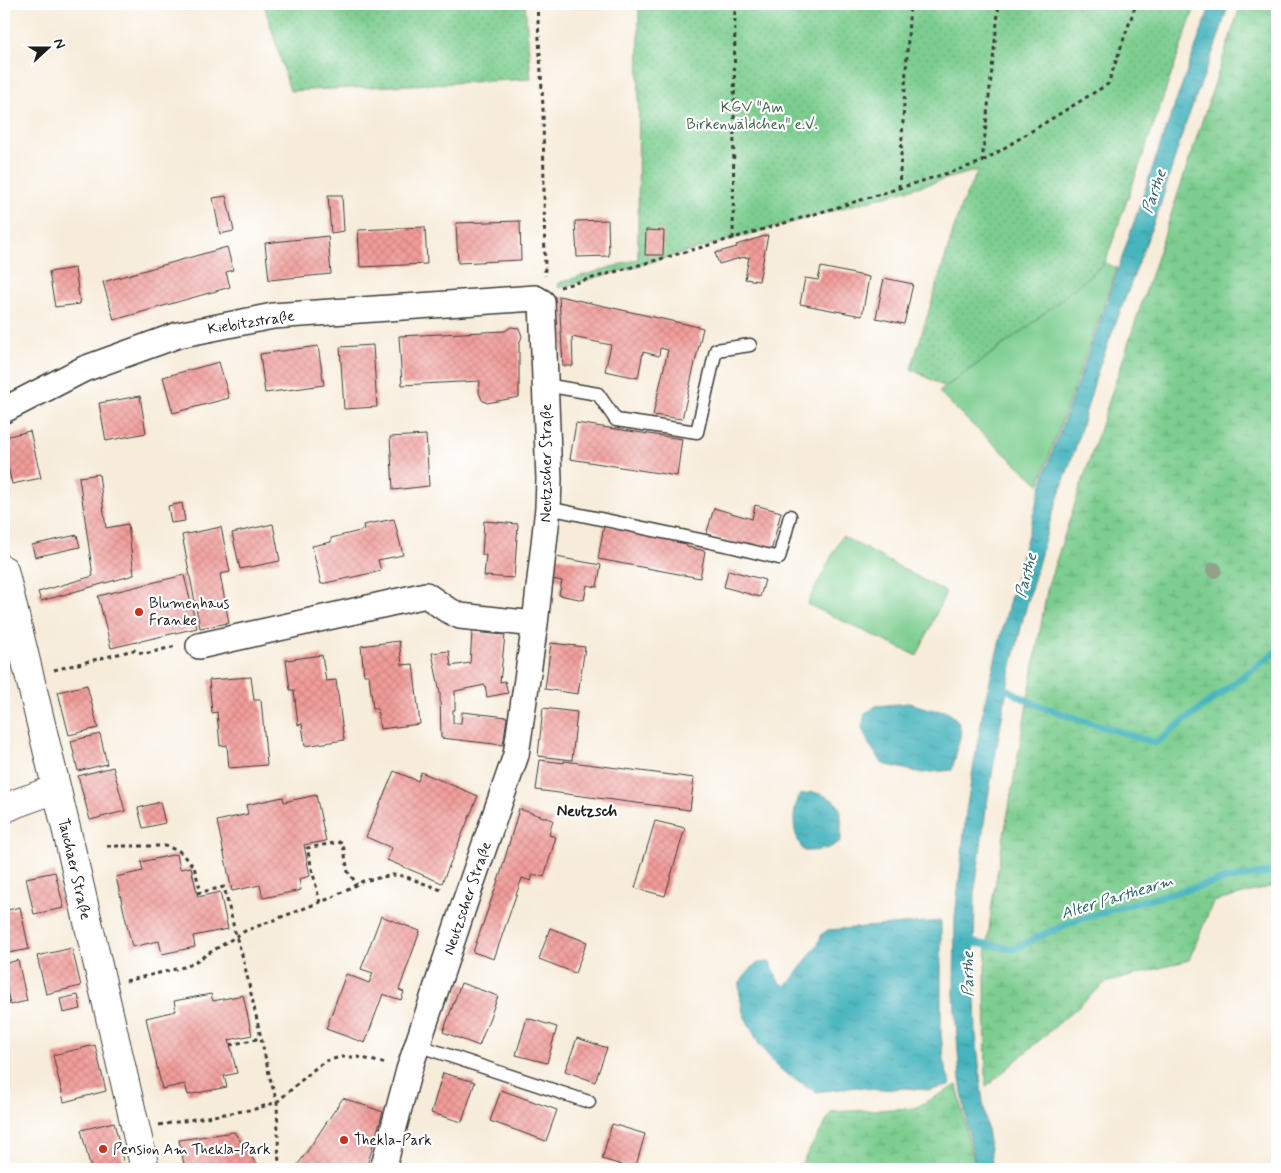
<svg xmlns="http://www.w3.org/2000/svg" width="1281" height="1173" font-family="Mynerve,sans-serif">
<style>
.grass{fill:#7bcd8f;stroke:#4c7456}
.wetland{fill:url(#wetland-marsh);stroke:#4c7456}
.park{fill:url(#park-dots);stroke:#4c7456}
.water{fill:url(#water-ripples);stroke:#30686c}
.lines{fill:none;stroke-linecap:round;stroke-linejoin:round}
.stream{stroke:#45b4bd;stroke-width:7}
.building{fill:url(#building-cross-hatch)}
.service-casing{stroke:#3d3b38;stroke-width:15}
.minor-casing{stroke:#3d3b38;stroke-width:28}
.secondary-casing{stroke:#3d3b38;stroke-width:30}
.path{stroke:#3d3b38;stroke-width:3;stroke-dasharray:4 4;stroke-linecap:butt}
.service{stroke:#fff;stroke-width:12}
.minor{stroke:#fff;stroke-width:25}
.secondary{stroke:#fff;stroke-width:28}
.tree{fill:#93a18b}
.poi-dot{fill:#c8321e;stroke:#fff;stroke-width:2}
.labels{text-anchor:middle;stroke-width:4.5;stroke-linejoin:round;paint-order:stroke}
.park-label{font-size:15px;fill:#42634a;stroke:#fff}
.street-label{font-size:15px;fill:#1c1c1c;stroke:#fff}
.poi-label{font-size:15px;fill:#1c1c1c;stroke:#fff;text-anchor:start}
.water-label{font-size:16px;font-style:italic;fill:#2e6064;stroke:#fff}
.neighbourhood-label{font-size:16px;font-weight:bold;fill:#1c1c1c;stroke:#fff}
</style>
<defs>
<pattern id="wetland-marsh" width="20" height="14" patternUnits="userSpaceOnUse" patternTransform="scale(1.25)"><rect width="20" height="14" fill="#7bcd8f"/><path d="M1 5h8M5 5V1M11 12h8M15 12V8" fill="none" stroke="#6aaf7b"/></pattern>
<pattern id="park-dots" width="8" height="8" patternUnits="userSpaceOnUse" patternTransform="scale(1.25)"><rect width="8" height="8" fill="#7bcd8f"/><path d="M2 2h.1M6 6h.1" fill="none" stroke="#6aaf7b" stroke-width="1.8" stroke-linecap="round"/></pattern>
<pattern id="water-ripples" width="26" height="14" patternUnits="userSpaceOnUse" patternTransform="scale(1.25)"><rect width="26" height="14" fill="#45b4bd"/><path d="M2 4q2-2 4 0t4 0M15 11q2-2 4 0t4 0" fill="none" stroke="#399299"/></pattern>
<pattern id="building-cross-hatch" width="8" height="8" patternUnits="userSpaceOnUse" patternTransform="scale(1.25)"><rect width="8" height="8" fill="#f19c9a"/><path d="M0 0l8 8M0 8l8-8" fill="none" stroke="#ce8684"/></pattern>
</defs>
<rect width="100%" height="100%" fill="#fff"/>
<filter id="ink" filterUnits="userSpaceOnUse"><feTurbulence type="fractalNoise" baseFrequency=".02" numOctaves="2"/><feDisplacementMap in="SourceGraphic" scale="10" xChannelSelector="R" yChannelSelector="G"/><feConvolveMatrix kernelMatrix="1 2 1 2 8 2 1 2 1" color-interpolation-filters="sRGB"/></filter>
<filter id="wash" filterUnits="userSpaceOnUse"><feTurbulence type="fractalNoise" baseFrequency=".0096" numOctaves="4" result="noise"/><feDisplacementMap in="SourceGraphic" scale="20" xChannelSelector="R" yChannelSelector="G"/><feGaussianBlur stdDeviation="1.12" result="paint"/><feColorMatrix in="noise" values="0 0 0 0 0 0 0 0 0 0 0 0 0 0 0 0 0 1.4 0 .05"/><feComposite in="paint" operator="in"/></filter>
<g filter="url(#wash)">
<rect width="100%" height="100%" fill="#f7ecda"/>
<path class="grass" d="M1105,263L1117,268L1039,484L968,421L939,392L1025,329Z
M842,536L946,592L917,656L807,604Z"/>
<path class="wetland" d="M1241,4H1277V885L1213,902L1189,960L1105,983L986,1087L985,966L992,903L1048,585Z
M957,1085L967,1134L976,1169H798L832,1112L915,1108Z"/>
<path class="park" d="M264,4H525L531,79L290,91Z
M639,4H1196L1105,263L1025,329L945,387L911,369L961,206L978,170L559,288L558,283L638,259Z"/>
<path class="water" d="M1211,4H1229L1216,44L1184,128L1159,209L1098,370L1075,449L1050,521L1023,619L1008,683L986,809L975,889L974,958L976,1034L982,1095L993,1169H977L967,1125L960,1079L954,994L955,917L961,865L966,811L984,705L1010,599L1045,473L1107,301L1160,146Z
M909,703L933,710L947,711L958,721L961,733L952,770L922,773L883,764L869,744L862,728L865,714L876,706Z
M813,792C848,802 840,811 841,841C829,850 818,851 804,851C792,834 791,813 800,795Z
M941,921V1035L945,1068L951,1085L931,1090L904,1088L878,1090L857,1087L816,1092L785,1073L775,1064L759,1044L743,1013L739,989L740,982L756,963L770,962L778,981L785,986L792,979L818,944L822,934L828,930Z"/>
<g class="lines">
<path class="stream" d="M1001,686C1012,692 1024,699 1035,704C1074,720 1115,729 1155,743L1277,651
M968,942L1014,949L1040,936L1072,922L1120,907L1227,879L1277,872"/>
</g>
<g id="blocks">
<path class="building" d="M328,195H342L344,231L331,233Z
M226,196L234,231L220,234L213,198Z
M608,220L609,256L577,257L575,221Z
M520,221L521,260L458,263L456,223Z
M425,227L427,264L360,267L358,230Z
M646,230L664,231L663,255H645Z
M768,235L759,281L745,279L749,257L740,258L719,264L715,253L737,247L736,245Z
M328,236L331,274L269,280L265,243Z
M227,247L233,270L226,272L230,287L114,320L103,282Z
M821,267L869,277L862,316L800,304L805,278L818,280Z
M75,268L80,304L55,307L49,272Z
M884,278L913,284L904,324L876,318Z
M559,296L703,328L682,419L653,415L668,350L660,348L659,356L643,352L638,378L605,371L611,345L572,337L573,366H563Z
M511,327L519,328L522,336L519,345V397L487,403L482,400L479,392L480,381L402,385L399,336L505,331Z
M373,345L377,407L344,409L340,347Z
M318,346L324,385L265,393L260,354Z
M219,362L229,398L173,413L163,377Z
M140,396L146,433L106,441L99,403Z
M576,423L682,439L677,476L570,459Z
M30,431L41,478L12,484L4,449V437Z
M426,435L429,486L393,490L390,437Z
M99,474L106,528L128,524L134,575L41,601L38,592L93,576L79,477Z
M182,503L185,521L171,523L168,506Z
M755,505L781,512L771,552L706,535L714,508L752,519Z
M394,519L403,555L378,560L381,571L321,584L312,546L331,542V538L364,530L363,525Z
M484,521L518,524L514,578L484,576L486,555H482Z
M273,524L280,561L240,569L232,533Z
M604,525L684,540L687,547L705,551L700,578L598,559Z
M221,527L230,572L220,574L229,623L200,628L182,535Z
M77,535L80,547L35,557L32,545Z
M556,557L601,565L597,587L587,585L584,600L559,595L562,581L552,579Z
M728,570L765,580L760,597L724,587Z
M184,575L197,628L111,648L98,596Z
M472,632L505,635L500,682L505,681L508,693L487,697L485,685L455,691V710H453V723H461L462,712L507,717L503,745L441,738L440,693L432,653L449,651L451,666L470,663Z
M399,641L402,665L413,664L420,724L380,729L377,708L373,709L369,675H364L361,646Z
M551,643L585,647L578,694L545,689Z
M322,655L326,681L336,680L344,740L305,746L302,724L298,725L294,690H290L286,660Z
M251,677L254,700H261L267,765L229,768L227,745L220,746L217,712L212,713L209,680Z
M87,685L98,728L69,735L58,692Z
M543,708L577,712L572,760L538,756Z
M100,734L107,764L78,771L71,741Z
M540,760L564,763V761L694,778L690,810L536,790Z
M113,767L125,811L90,820L78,776Z
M394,771L418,781L421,772L478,796L442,883L387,860L392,848L366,837Z
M316,795L326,841L304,845L310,876L299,879L301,890L263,898L260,885L232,891L217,821L248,814L246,805L283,797L284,802Z
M160,802L165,823L143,828L138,808Z
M519,809L553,820L549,835L556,837L544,877L533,874L531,881L522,878L494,959L473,952L501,872Z
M655,821L685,828L665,896L635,888Z
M177,854L180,869L191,867L198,897L220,892L228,929L193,936L195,947L162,954L159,941L132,947L116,877L143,871L141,862Z
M55,872L64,908L34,914L26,878Z
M20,907L29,949L4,954V911Z
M381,916L420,931L399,990L404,992L401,1000L383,994L365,1043L326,1029L346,974L369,983L373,973L361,969Z
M550,928L587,942L575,973L539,959Z
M72,948L81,986L46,994L37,956Z
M18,960L27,1001L10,1005L4,974V964Z
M461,983L498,996L479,1046L443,1032Z
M211,994L213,1001L243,995L252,1035L229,1040L237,1073L224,1076L227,1087L188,1095L185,1084L162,1089L146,1018L176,1011L174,1001Z
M78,995L81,1009L63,1013L60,999Z
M527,1018L557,1027L547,1063L516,1055Z
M577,1038L607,1048L595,1082L565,1071Z
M95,1045L106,1091L64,1102L53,1055Z
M443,1073L475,1082L462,1122L431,1113Z
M501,1090L557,1110L546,1141L490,1121Z
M343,1098L383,1112L366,1169H295Z
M114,1122L125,1169H91L81,1130Z
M612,1124L645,1134L635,1169L602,1159Z
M234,1132L260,1169H185L179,1140Z"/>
</g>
</g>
<g filter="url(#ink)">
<use href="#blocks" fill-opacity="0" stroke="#3d3b38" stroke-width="1"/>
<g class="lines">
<g class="service-casing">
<path id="service" d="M545,385L598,394L616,420L697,432L716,350L750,345
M548,508L734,547L779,558L790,516
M417,1045L589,1102"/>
</g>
<g class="minor-casing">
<path id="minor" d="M4,410L84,369L178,335L273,316L535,298L542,302L549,479L548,508L535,624L516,755L466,899L409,1070L383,1169
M199,646L426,595L446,609L460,616L535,624"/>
</g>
<g class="secondary-casing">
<path id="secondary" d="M4,570L73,857L145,1169
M4,809L17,803L56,789"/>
</g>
<path class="path" d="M537,4L543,107L545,276
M983,161L1108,84L1136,4
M899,188L910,4
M733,239L735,4
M560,287C702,248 842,207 982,162L999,4
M54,670L134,650L145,654L176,646
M107,846H165L179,851L194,867L201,892
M197,893L224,887L236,936L243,958L270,1078L277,1102L279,1169
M320,903L307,848L339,842L343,844L348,872L357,884
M126,981L188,966L245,931L331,898L363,881L393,875L404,876L444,891
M230,1045L261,1038
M159,1125L255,1109L277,1102L312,1071L325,1061L341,1057H358L387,1064"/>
<use href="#service" class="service"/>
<use href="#minor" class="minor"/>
<use href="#secondary" class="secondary"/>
</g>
<circle class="tree" cx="1214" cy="570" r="8"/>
</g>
<g class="poi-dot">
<circle cx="139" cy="612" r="5"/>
<circle cx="344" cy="1140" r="5"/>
<circle cx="103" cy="1149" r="5"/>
</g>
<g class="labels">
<g class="park-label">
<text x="752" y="112">KGV "Am<tspan x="752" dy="17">Birkenwäldchen" e.V.</tspan></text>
</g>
<g class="street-label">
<text transform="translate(251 322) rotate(-9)" y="5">Kiebitzstraße</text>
<text transform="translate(546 463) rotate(-90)" y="5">Neutzscher Straße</text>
<text transform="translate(75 869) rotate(77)" y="5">Tauchaer Straße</text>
<text transform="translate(467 898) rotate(-71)" y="5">Neutzscher Straße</text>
</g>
<g class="poi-label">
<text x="149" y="608">Blumenhaus<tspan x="149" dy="17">Franke</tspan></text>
<text x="354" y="1145">Thekla-Park</text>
<text x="113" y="1154">Pension Am Thekla-Park</text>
</g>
<g class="water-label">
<text transform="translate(1153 191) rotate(-71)" y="6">Parthe</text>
<text transform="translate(1025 575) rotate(-75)" y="6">Parthe</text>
<text transform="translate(1117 896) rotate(-17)" y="6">Alter Parthearm</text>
<text transform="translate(967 974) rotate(-90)" y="6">Parthe</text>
</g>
<g class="neighbourhood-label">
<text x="587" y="816">Neutzsch</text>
</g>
</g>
<rect width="1281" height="1173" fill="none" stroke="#fff" stroke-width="20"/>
<g transform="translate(48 48) rotate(69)" stroke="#ffffff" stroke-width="4" paint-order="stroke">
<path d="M0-4L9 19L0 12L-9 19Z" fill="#1c1c1c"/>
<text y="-8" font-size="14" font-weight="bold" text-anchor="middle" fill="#1c1c1c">N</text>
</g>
</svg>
